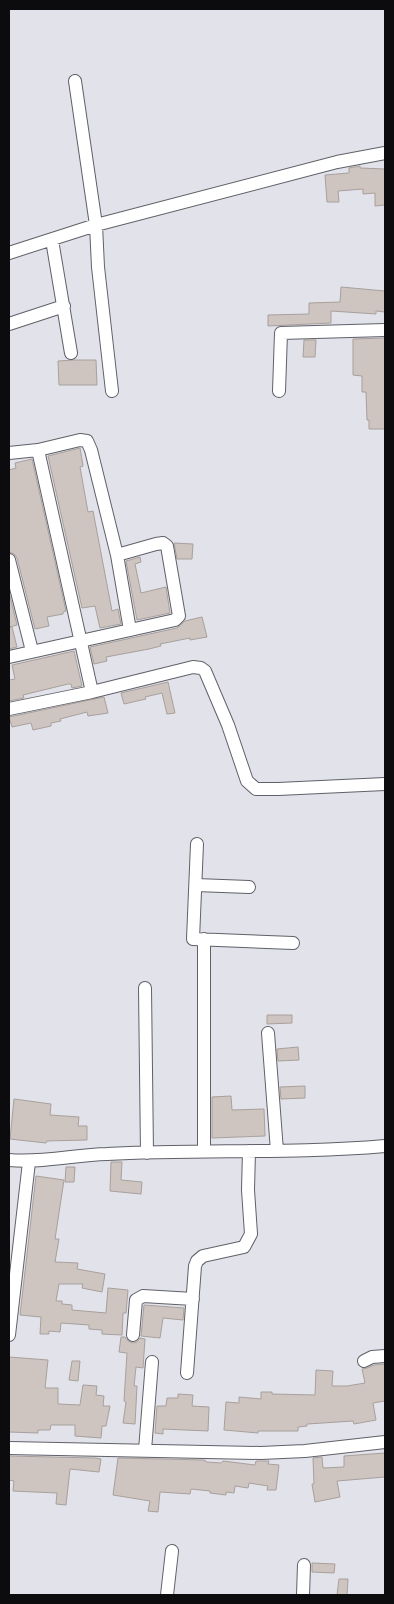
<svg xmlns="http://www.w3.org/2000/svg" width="394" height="1604" font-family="Figtree,sans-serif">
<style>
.building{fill:#cec5c1;stroke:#a8a09c}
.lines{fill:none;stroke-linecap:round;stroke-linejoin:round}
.minor-casing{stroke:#606168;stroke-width:14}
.minor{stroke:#fff;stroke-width:12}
</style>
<rect width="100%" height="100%" fill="#e1e2ea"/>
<path class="building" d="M360,166V168L385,169V205L375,206V193L363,194V189L338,191L339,202H327L325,175L349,173V168Z
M341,287L385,291V312L376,311V314L331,311V323L268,326V315L309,314V303L340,302Z
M385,338V429H369V420H367L366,392H362V376L353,375V339Z
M304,340H316L315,357H303Z
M74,360H96L97,385H59L58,361Z
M80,448L83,466L80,467L88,512L93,511L112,611L118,609L121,624L100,628L95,606L82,608L48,456Z
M32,459L66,611L63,612V614L47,617L49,626L35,629L17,558L14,554L9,552V470L16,468L15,463Z
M174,543L193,544L192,559H177Z
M140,557L141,562L135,564L141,593L166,587L170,613L137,620L126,561Z
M9,592L17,625L9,627H12L17,647L9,649Z
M202,617L207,637L190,640V638L160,644L161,646L149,649L106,657L107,661L94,664L90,647L177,628L185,621Z
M74,651L82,686L72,688L71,684H68L23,695L24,698L9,701V680L15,679L12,665Z
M168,682L175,713L167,714L162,693L145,697L146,699L124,704L121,693Z
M104,697L108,713L88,716L87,712L60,719L61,721L51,723V726L33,730L31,723L12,727L9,717Z
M267,1015H292V1023L267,1024Z
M298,1047L299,1060L278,1061L277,1049Z
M305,1086V1098L281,1099L280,1087Z
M231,1096L232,1110L264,1109L265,1136L212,1138V1097Z
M14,1099L51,1104L50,1115L79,1117L78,1126H87V1140L47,1141L46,1143L10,1139Z
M111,1162H122L121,1180L142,1182L141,1194L110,1191Z
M66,1167H75L74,1182H65Z
M36,1176L64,1180L55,1239H59L55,1262L78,1263L77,1269L105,1274L102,1292L82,1288L83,1284H59L56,1301H62V1304L72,1305V1310L106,1313L108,1288L128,1290L126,1313H123L122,1335L102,1334V1330L89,1329V1325L61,1323L60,1332L49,1331V1334H40L41,1317L20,1315Z
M144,1305L184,1308L183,1320L163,1318L160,1338L141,1336Z
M121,1337H125L128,1341L133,1343L137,1342L140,1338L145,1339L143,1368L136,1367L134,1386H137L135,1424L123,1423L126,1402L124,1401L127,1353L119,1352Z
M9,1357L48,1360L45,1388H58V1404L80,1405L83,1385L97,1386L96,1395L104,1396L103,1406H110L106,1426H102L101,1438L75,1436V1425H51L50,1430H38V1433L9,1432Z
M72,1361H80L78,1381L69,1380Z
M385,1364V1401L373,1403L376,1420L354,1424L353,1421L307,1424V1426L298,1427V1431H258V1433L224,1430L226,1402L239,1403V1397L261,1399V1392H272V1394L315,1395L316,1370L333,1371L332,1386H347L365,1383L362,1369L367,1368L374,1365Z
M178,1394L193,1395L192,1406L209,1407L208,1431L163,1429V1434L155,1433L157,1406H166L167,1398H178Z
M385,1453V1477L337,1481L340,1497L315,1502L312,1484H314L313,1458L322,1457L323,1468L344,1467V1456Z
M9,1456L95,1458L101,1459L99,1472L70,1469L66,1505L56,1504L57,1493L13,1491L14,1481L9,1480Z
M118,1458L205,1460L206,1462L221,1463L223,1461L255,1465L256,1461H269L268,1464L279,1465L276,1490H267L268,1486L249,1483L248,1488L235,1486L234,1493L226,1492V1495L210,1493V1491L191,1489L190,1494L160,1492L158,1512L148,1511L150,1501L113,1495Z
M312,1563L335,1564L334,1573L312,1572Z
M339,1579H348L347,1595H337Z"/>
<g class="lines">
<g class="minor-casing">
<path id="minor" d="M75,81L96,225L98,267L112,391
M52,240L71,353
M9,253L96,225L337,162L385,153
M9,324L64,306
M279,391L281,333L385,330
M38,450L92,692
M9,453L38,450L80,440L87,441L91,450L117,555L130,630
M9,560L32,651
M9,657L175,620L179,616L167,546L163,543L156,544L117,555
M9,709L92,692L193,667L201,668L205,671L228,725L247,781L256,789H278L385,784
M197,844L193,939L293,943
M196,885L249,887
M204,939V1151
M145,988L147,1153
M268,1033L277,1151
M9,1160C42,1163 74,1155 107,1154C200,1149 293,1154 385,1146
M9,1335L29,1162
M133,1335L136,1300L143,1296L193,1299
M364,1361L372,1357L385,1356
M187,1373L195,1266L197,1261L203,1256L244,1247L251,1234L248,1190L249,1151
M9,1448L261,1453L305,1451L385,1442
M145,1450L152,1362
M167,1595L172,1551
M303,1595L304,1565"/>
</g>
<use href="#minor" class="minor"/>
</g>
<rect width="394" height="1604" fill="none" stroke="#0c0c0f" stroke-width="20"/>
</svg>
